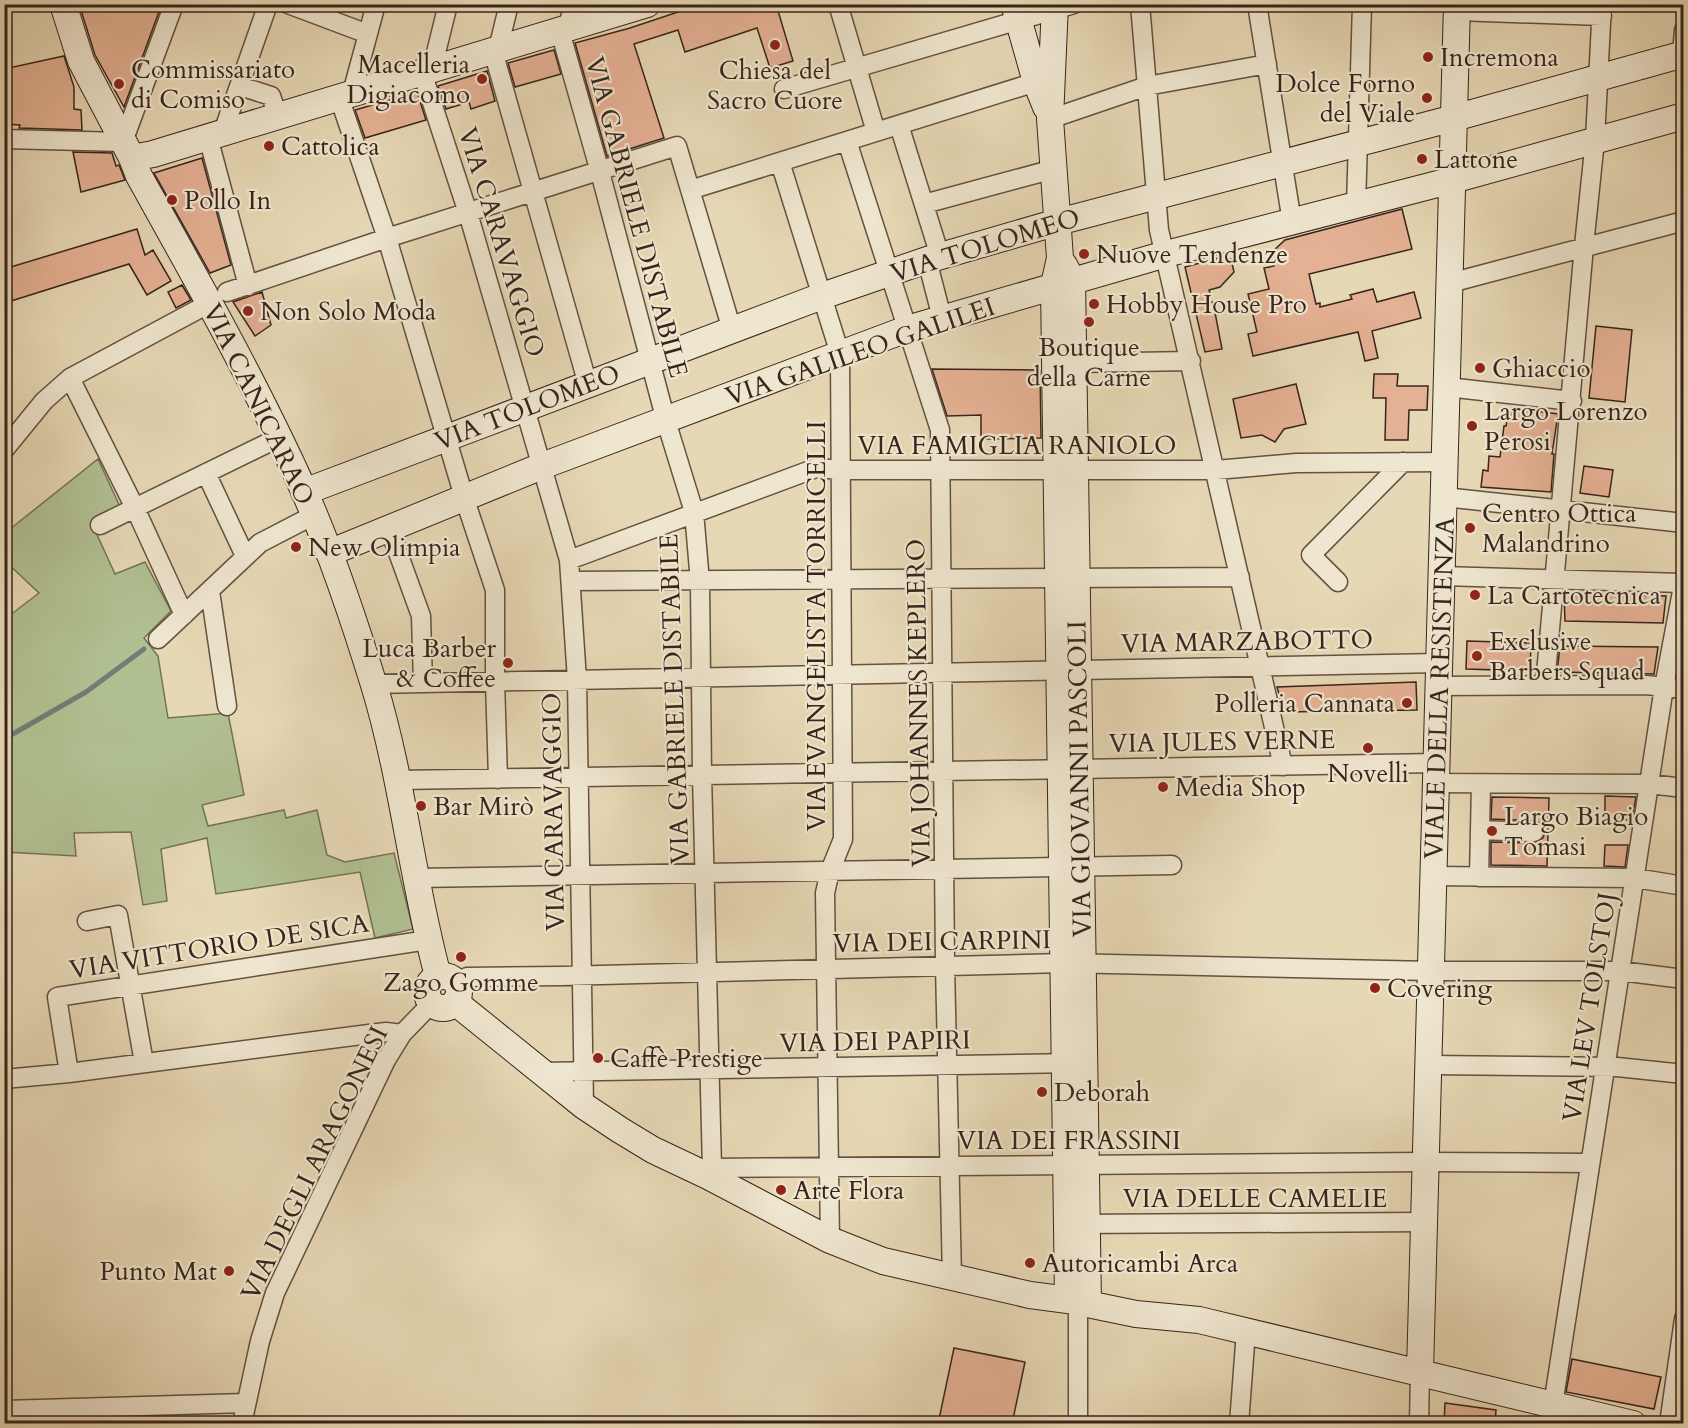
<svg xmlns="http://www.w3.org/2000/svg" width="1688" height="1428" font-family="Cardo,serif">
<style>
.green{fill:#b1c091;stroke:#747256;stroke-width:1.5}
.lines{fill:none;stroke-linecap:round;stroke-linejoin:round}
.stream{stroke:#727d79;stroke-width:5}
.building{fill:#e5b194;stroke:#37241c;stroke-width:1.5}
.street-casing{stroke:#635142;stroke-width:21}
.secondary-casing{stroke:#37241c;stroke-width:28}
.street{stroke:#efe6cf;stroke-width:18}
.secondary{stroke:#efe6cf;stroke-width:26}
.poi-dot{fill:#8f2418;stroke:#efe6cf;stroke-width:2}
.labels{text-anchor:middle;stroke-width:4.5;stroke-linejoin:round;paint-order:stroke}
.poi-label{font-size:26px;fill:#37241c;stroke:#efe6cf;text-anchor:start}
.street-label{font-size:26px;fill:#37241c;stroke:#efe6cf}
</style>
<rect width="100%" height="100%" fill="#e7d8b5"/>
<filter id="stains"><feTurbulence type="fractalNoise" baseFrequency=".00333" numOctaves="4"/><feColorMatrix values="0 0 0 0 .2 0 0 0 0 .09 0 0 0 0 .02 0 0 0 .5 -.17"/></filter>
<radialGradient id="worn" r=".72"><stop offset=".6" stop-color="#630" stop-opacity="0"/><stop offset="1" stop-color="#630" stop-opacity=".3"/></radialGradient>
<path class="green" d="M98,459L122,511L93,526L115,574L145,562L171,611L144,638L158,656L168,718L228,713L244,795L202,805L208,826L284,810L286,818L317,810L327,855L345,862L394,853L413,929L375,938L360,872L216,894L207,838L161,849L167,901L143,905L131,832L74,833L76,856L5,852L4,724L7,722L4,708L5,649L11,644L5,631V619L39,593L5,561V533Z"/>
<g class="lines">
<path class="stream" d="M4,739L86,692L144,649"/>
</g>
<path class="building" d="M79,4H141L160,9L124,107L95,55Z
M702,4H776L793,61L770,68L757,28L685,52L678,30L634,44L664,138L607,156L575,43L630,28Z
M554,50L561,74L515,87L508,63Z
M64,56L74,87V109L81,110L82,130L19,128L20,125L4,124V69Z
M487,71L495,101L471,109L469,102L446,109L438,86Z
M417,92L426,120L365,138L355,110Z
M73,152L112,153L116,166L119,165L125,180L81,192Z
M202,158L231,265L210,273L154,173Z
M1402,209L1412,249L1309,274L1316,304L1320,303V307L1352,299L1350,295L1373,289L1377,302L1414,292L1421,318L1372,331L1378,358L1365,361L1358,332L1253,356L1248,334L1257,332L1248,294L1269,289L1264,268L1274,266L1271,253L1285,240Z
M137,229L145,255L153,250L171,281L147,295L129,264L11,301L4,280V269Z
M1222,257L1224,262L1231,259L1234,272L1220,287L1209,290L1211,296L1204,304L1213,302L1222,349L1205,352L1185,267Z
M182,285L191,300L176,308L168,292Z
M262,292L271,325L255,336L233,302Z
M1596,326L1632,330L1625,402L1589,398Z
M932,369L1040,370L1041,438L981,439V415L947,416Z
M1374,374H1398L1397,386H1428L1427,410H1409L1408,440H1385L1386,398H1373Z
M1296,384L1306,424L1284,429L1275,442L1262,435L1241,438L1233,399Z
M1512,408L1558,414L1552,454H1554L1551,492L1481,487L1483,470L1488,471L1489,456L1500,457L1504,426H1506L1508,415H1511Z
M1584,466L1613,470L1609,497L1580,493Z
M1564,593L1666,596L1663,623L1565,621Z
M1467,641L1531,643L1530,671L1466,669Z
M1560,646L1658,647L1654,674L1557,672Z
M1416,682L1417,710L1284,712L1277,687Z
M1605,796L1636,797L1632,820L1605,819Z
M1492,797L1549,798L1547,866L1491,865V842L1534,843L1543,838L1545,832L1540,823L1535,821L1491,819Z
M1605,845H1628L1625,867L1604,866Z
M954,1348L1025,1362L1012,1424H938Z
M1572,1359L1661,1377L1654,1409L1566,1392Z
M1445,1403L1496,1410L1495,1424H1444Z"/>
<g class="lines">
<g class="street-casing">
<path id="street" d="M288,4L368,34
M838,4L876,132
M1140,4L1159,230L1283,766
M1257,4L1292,222
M1457,11L1602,16
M568,28L573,4
M560,31L600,172L666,421L694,512L700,582L702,775L712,1168L708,1176
M498,49L509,4
M493,51L588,385
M1682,55L1684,30
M432,69L448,4
M422,72L468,213L569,560L577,680L584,1106
M240,86L271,96L278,116
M784,89L1074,4
M352,93L376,4
M339,97L387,238L464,497L495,590V681L498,779
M1050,119L1147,86L1267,64
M899,125L940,256
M223,132L268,4
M208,137L248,286
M4,139L123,142L174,4
M847,141L940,430L945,965L952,1278
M780,162L840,354L843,839L830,871L825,893L830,1240
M690,190L1036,82
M924,204L1054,169
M1356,206L1362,4
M927,260L942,318
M1450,283L1684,221
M227,292L387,238L677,146L732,330
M1073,363L1191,361
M70,378L135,508L184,615
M1447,387L1572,401
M4,450L44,401L70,378L210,303
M206,473L245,556
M1444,497L1684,523
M100,525L278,438
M389,528L421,616L423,683
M569,560L816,468L842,470H1216L1296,463L1445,462
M1442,576L1683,583
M571,581L1240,577
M1338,582L1311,555L1403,462
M210,591L227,706
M158,639L260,543L314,515
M373,684L1439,663
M1545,685L1584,246L1595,140L1602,4
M1439,686L1646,685L1684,689
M397,780L1437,763
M1436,783L1649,784L1684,788
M1480,830L1534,832
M1434,876L1635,878L1684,886
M1479,877L1481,784
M416,878L1172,865
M87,921L118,915L144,1063
M456,982L467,977L562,976L1063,963L1431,971H1620L1684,979
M1429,1065L1617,1067L1684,1074
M541,1072L1077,1063
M69,1073L57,997L428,940
M4,1079L69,1073L369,1034L386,1032L402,1034
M712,1168L1426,1162L1590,1163
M1075,1224L1424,1222
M1553,1405L1664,687L1684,581
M4,1410L246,1403
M242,1424L260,1341L275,1293L386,1060L402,1034L431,1004
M1078,1424V1302
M1239,1424L1246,1331
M1419,1424L1420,1372
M1669,1424L1684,1319"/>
</g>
<g class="secondary-casing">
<path id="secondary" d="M63,4L81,61L132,158L139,176C197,280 256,384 305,493C332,554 354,620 374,685C403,780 412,880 438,976
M1014,4L1036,82L1046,107
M1055,4L1050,119L1060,258L1054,285L1068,1300
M132,158L153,154L647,4
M1064,265L1072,280L1088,1304
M304,492L822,296L927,260L1058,222L1454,118L1684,54
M329,553L542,466L907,329L1166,254L1453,180L1684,116
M427 992a16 16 0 1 1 32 0a16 16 0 1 1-32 0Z
M455,1002L584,1106L620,1130L653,1150L708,1176L830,1240L883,1261L1030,1295L1068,1300L1136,1314L1199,1320L1633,1424
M1420,1372L1457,4"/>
</g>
<use href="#street" class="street"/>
<use href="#secondary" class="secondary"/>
</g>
<g class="poi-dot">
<circle cx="775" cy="45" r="6"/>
<circle cx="1428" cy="57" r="6"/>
<circle cx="482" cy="79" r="6"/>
<circle cx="119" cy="84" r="6"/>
<circle cx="1427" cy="98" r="6"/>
<circle cx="269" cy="146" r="6"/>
<circle cx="1422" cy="159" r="6"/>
<circle cx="172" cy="200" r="6"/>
<circle cx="1084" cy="254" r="6"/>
<circle cx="1094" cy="304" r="6"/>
<circle cx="248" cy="311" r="6"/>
<circle cx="1089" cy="322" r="6"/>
<circle cx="1480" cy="368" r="6"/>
<circle cx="1472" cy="426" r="6"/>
<circle cx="1470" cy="528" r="6"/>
<circle cx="296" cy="547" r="6"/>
<circle cx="1475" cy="595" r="6"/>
<circle cx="1477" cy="656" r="6"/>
<circle cx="508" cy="663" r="6"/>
<circle cx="1407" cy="703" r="6"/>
<circle cx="1368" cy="748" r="6"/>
<circle cx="1163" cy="787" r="6"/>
<circle cx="421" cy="806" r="6"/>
<circle cx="1492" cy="831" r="6"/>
<circle cx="461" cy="957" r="6"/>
<circle cx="1375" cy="988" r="6"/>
<circle cx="598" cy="1058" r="6"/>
<circle cx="1042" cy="1092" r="6"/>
<circle cx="781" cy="1190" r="6"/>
<circle cx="1030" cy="1263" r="6"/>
<circle cx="229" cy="1271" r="6"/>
</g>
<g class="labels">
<g class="poi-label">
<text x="1440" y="66">Incremona</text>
<text x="470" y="73" text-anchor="end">Macelleria<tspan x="470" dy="30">Digiacomo</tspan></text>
<text x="131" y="78">Commissariato<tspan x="131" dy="30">di Comiso</tspan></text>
<text x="775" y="79" text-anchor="middle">Chiesa del<tspan x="775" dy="30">Sacro Cuore</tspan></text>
<text x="1415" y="92" text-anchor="end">Dolce Forno<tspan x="1415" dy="30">del Viale</tspan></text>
<text x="281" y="155">Cattolica</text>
<text x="1434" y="168">Lattone</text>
<text x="184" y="209">Pollo In</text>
<text x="1096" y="263">Nuove Tendenze</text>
<text x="1106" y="313">Hobby House Pro</text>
<text x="260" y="320">Non Solo Moda</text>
<text x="1089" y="356" text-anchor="middle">Boutique<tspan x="1089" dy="30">della Carne</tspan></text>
<text x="1492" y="377">Ghiaccio</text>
<text x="1484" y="420">Largo Lorenzo<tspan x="1484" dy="30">Perosi</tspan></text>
<text x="1482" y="522">Centro Ottica<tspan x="1482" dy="30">Malandrino</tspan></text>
<text x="308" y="556">New Olimpia</text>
<text x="1487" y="604">La Cartotecnica</text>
<text x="1489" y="650">Exclusive<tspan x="1489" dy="30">Barbers Squad</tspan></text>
<text x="496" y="657" text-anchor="end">Luca Barber<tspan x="496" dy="30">&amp; Coffee</tspan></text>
<text x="1395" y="712" text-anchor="end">Polleria Cannata</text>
<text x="1368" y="782" text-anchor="middle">Novelli</text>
<text x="1175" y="796">Media Shop</text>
<text x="433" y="815">Bar Mirò</text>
<text x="1504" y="825">Largo Biagio<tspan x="1504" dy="30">Tomasi</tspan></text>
<text x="461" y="991" text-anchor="middle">Zago Gomme</text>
<text x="1387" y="997">Covering</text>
<text x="610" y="1067">Caffè Prestige</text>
<text x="1054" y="1101">Deborah</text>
<text x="793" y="1199">Arte Flora</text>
<text x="1042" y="1272">Autoricambi Arca</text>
<text x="217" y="1280" text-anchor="end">Punto Mat</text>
</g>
<g class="street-label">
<text transform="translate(637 217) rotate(75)" y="9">VIA GABRIELE DISTABILE</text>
<text transform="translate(502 242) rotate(73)" y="9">VIA CARAVAGGIO</text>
<text transform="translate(985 245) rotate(-17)" y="9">VIA TOLOMEO</text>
<text transform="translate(860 351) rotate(-19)" y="9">VIA GALILEO GALILEI</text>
<text transform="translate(259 404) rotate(64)" y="9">VIA CANICARAO</text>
<text transform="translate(527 407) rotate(-21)" y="9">VIA TOLOMEO</text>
<text x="1017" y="454">VIA FAMIGLIA RANIOLO</text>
<text transform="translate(816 626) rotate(-90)" y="9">VIA EVANGELISTA TORRICELLI</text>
<text transform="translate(1247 641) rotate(-1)" y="9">VIA MARZABOTTO</text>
<text transform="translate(1439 688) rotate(-88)" y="9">VIALE DELLA RESISTENZA</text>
<text transform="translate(674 699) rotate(-92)" y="9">VIA GABRIELE DISTABILE</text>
<text transform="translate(918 703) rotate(-91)" y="9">VIA JOHANNES KEPLERO</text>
<text transform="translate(1222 741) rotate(-1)" y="9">VIA JULES VERNE</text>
<text transform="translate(1079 779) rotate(-91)" y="9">VIA GIOVANNI PASCOLI</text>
<text transform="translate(553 812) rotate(-91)" y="9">VIA CARAVAGGIO</text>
<text transform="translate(942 941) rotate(-1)" y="9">VIA DEI CARPINI</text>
<text transform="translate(219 946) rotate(-9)" y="9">VIA VITTORIO DE SICA</text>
<text transform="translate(1589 1007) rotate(-81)" y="9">VIA LEV TOLSTOJ</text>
<text transform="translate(875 1041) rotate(-1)" y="9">VIA DEI PAPIRI</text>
<text x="1069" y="1149">VIA DEI FRASSINI</text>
<text transform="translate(314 1163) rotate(-64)" y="9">VIA DEGLI ARAGONESI</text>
<text x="1255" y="1207">VIA DELLE CAMELIE</text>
</g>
</g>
<rect width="1688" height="1428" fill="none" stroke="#e7d8b5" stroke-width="24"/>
<rect x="6" y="6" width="1676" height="1416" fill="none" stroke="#37241c" stroke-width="3"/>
<rect x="12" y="12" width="1664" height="1404" fill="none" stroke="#37241c" stroke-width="1.5"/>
<rect width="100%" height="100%" filter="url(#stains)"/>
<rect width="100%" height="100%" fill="url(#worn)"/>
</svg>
